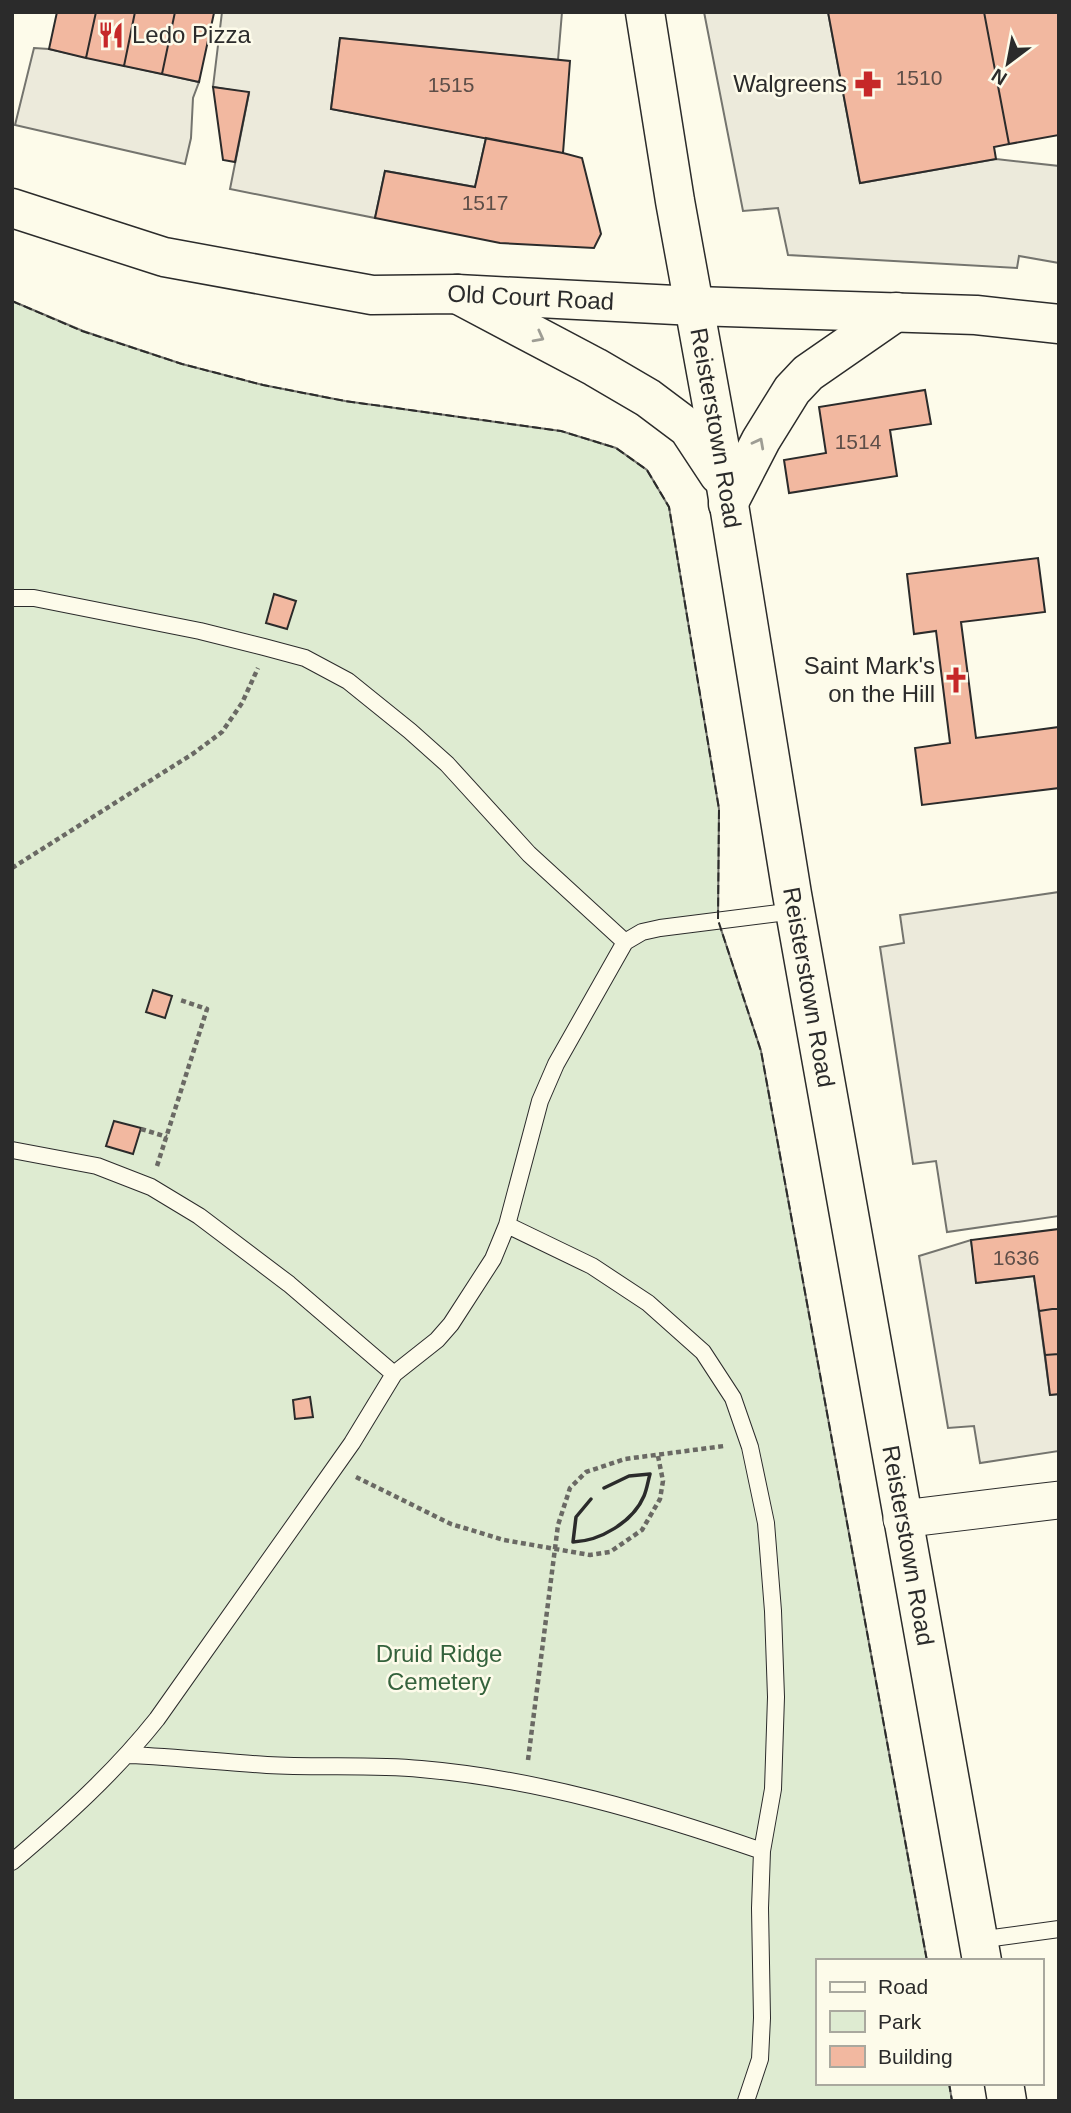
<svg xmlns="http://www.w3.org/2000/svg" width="1071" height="2113" font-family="Helvetica,sans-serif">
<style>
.green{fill:#deebd1;stroke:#74746e;stroke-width:2}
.parking{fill:#eceadb;stroke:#74746e;stroke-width:2}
.building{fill:#f2b8a0;stroke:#2b2b2b;stroke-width:2}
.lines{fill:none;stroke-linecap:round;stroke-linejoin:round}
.service-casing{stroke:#2b2b2b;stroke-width:18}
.tertiary-casing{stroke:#2b2b2b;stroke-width:39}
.secondary-casing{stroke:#2b2b2b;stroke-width:41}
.primary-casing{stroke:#2b2b2b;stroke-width:41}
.path{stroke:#6a6964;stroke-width:4.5;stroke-dasharray:5 3.5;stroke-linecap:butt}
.service{stroke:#fdfbea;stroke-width:16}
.tertiary{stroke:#fdfbea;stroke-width:37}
.secondary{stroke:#fdfbea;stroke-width:38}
.primary{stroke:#fdfbea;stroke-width:38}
.fence{stroke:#2b2b2b;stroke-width:2;stroke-dasharray:9 3.5;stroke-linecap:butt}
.wall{stroke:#2b2b2b;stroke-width:3.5}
.oneway{stroke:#9e9d94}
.labels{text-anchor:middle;stroke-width:5;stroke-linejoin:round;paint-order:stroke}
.number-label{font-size:21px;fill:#5d4e48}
.poi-label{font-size:24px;fill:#2b2b2b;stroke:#fdfbea;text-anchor:end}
.street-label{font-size:24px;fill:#2b2b2b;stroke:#fdfbea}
.park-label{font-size:24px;fill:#34623c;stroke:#fdfbea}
</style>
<rect width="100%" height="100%" fill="#fdfbea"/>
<path class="green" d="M12,301L83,331L182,364L263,385L345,401L561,431L616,448L647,470L669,507L719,809L718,920L761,1051L927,1961H817V2083H949L952,2101H12Z"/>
<path class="parking" d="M222,12H562L558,60L340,38L331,109L486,138L475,187L385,171L375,218L230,189L249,93L213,87Z
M704,12H828L860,183L996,159L1059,166V263L1019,256L1017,268L788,255L778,208L743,211Z
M34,48L49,49L199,82L193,98L191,138L185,164L15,125Z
M1059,892V1216L947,1232L936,1161L913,1164L880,947L904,943L900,915Z
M971,1240L977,1283L1034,1276L1050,1395L1059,1394V1451L980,1463L974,1426L948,1428L919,1256Z"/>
<path class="building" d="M57,12H96L86,58L49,49Z
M96,12H135L124,66L86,58Z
M135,12H175L162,74L124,66Z
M175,12L214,13L199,82L162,74Z
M828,12H984L1009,144L994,147L996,159L860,183Z
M984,12H1059V135L1009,144Z
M340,38L570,61L563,153L331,109Z
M213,87L249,92L235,162L223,160Z
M486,138L563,153L582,158L601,234L594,248L500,243L375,218L385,171L475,187Z
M925,390L931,424L890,430L897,476L789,493L784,460L826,453L819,407Z
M1038,558L1045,612L961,622L976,738L1059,727V788L922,805L915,748L950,743L936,631L914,634L907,574Z
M274,594L296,601L287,629L266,623Z
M153,990L172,996L165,1018L146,1012Z
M114,1121L141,1128L133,1154L106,1146Z
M1059,1229V1308L1039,1311L1034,1276L976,1283L971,1240Z
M1059,1308V1354L1045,1355L1039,1311Z
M1059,1354V1394L1050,1395L1045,1355Z
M310,1397L313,1417L295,1419L293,1400Z"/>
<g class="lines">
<g class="service-casing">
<path id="service" d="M12,598H34L200,631L264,647L305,658L348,681L410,731L447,764L529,854L625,942
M12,1150L97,1166L151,1187L199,1216L289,1284L394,1374
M507,1225L592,1266L648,1303L703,1352L733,1398L750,1447L766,1523L773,1611L776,1697L773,1789L762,1851
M129,1755C175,1757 221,1762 267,1765C318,1768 370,1764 421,1769C538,1779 652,1813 762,1851L760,1908L762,2018L760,2059L746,2101
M12,1862C64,1818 114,1773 157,1719L352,1443L394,1374L437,1340L451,1324L493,1259L507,1225L540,1101L556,1064L625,942L642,932L660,928L795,911
M978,1940L1059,1929"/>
</g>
<g class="tertiary-casing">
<path id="tertiary" d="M902,1519L1059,1500"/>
</g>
<g class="secondary-casing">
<g id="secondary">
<path id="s1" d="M12,208L164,257L372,295L457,294L695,306L976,315L1059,324"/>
</g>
</g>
<g class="primary-casing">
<g id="primary">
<path id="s2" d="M645,12L675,201L719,443L792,894L982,1961"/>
<path d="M457,294L595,367L648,398L688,428L719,475"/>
<path d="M728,504L761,440L792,390L808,373L896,312"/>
<path d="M1004,2083L1007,2101"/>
</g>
</g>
<path class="path" d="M12,868L194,753L222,732L242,703L258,668
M141,1129L167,1137
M157,1166L207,1009L180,1000
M356,1477L451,1524L504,1540L590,1555L610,1552L642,1530L660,1499L663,1481L658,1456
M528,1760L558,1525L570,1488L586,1472L625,1459L724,1446"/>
<use href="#service" class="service"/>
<use href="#tertiary" class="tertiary"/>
<use href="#secondary" class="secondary"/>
<use href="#primary" class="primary"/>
<path class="fence" d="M12,301L82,331L182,364L263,385L345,401L561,431L616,448L647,470L669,507L719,809L718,920L761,1051L927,1961
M949,2083L952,2101"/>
<path class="wall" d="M591,1499L576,1517L573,1542C600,1541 633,1522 644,1496C647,1489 648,1481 650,1474L629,1476L604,1488"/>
</g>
<defs><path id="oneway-chevron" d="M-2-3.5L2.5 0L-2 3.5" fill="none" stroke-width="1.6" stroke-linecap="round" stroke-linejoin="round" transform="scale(1.75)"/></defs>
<g class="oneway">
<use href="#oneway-chevron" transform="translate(539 337) rotate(28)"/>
<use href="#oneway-chevron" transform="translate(759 443) rotate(-62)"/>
</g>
<defs>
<g id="restaurant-bare" transform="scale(2.1)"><path d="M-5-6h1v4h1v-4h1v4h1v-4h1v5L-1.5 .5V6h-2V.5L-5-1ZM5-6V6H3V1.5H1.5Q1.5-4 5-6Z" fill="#c62828" stroke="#fdfbea" stroke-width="2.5" paint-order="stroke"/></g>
<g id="pharmacy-bare" transform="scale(2.1)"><path d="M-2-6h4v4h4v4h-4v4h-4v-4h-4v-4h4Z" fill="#c62828" stroke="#fdfbea" stroke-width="2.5" paint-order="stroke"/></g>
<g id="church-bare" transform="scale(2.1)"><path d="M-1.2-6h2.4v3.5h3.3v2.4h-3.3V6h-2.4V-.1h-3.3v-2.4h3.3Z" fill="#c62828" stroke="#fdfbea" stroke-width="2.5" paint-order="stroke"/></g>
</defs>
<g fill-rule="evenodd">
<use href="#restaurant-bare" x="111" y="35"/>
<use href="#pharmacy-bare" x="868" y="84"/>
<use href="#church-bare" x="956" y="680"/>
</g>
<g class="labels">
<g class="number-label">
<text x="919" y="85">1510</text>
<text x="451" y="92">1515</text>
<text x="485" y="210">1517</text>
<text x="858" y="449">1514</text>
<text x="1016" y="1265">1636</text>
</g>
<g class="poi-label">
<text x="132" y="43" text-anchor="start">Ledo Pizza</text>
<text x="847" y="92">Walgreens</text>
<text x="935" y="674">Saint Mark's<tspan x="935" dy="28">on the Hill</tspan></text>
</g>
<g class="street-label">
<text dy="8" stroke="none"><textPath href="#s1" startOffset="530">Old Court Road</textPath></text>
<text dy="8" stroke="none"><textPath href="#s2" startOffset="422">Reisterstown Road</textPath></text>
<text dy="8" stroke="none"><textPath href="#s2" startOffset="989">Reisterstown Road</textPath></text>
<text dy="8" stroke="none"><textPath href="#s2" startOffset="1556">Reisterstown Road</textPath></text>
</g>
<g class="park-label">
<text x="439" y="1662">Druid Ridge<tspan x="439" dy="28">Cemetery</tspan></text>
</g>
</g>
<rect width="1071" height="2113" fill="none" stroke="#2b2b2b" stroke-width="28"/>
<rect x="816" y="1959" width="228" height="126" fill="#fdfbea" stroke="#a9a89e" stroke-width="2"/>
<rect x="830" y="1982" width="35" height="10" fill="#fdfbea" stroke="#a9a89e" stroke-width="2"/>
<text x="878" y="1994" font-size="21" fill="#2b2b2b">Road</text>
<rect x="830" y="2011" width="35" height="21" fill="#deebd1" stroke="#a9a89e" stroke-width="2"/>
<text x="878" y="2029" font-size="21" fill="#2b2b2b">Park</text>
<rect x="830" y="2046" width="35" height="21" fill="#f2b8a0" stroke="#a9a89e" stroke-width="2"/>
<text x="878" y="2064" font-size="21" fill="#2b2b2b">Building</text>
<g transform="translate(1008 63) rotate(212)" stroke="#fdfbea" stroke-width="5" paint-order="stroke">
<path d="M0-5L12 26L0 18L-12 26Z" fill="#2b2b2b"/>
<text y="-10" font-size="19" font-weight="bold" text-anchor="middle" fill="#2b2b2b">N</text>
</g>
</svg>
